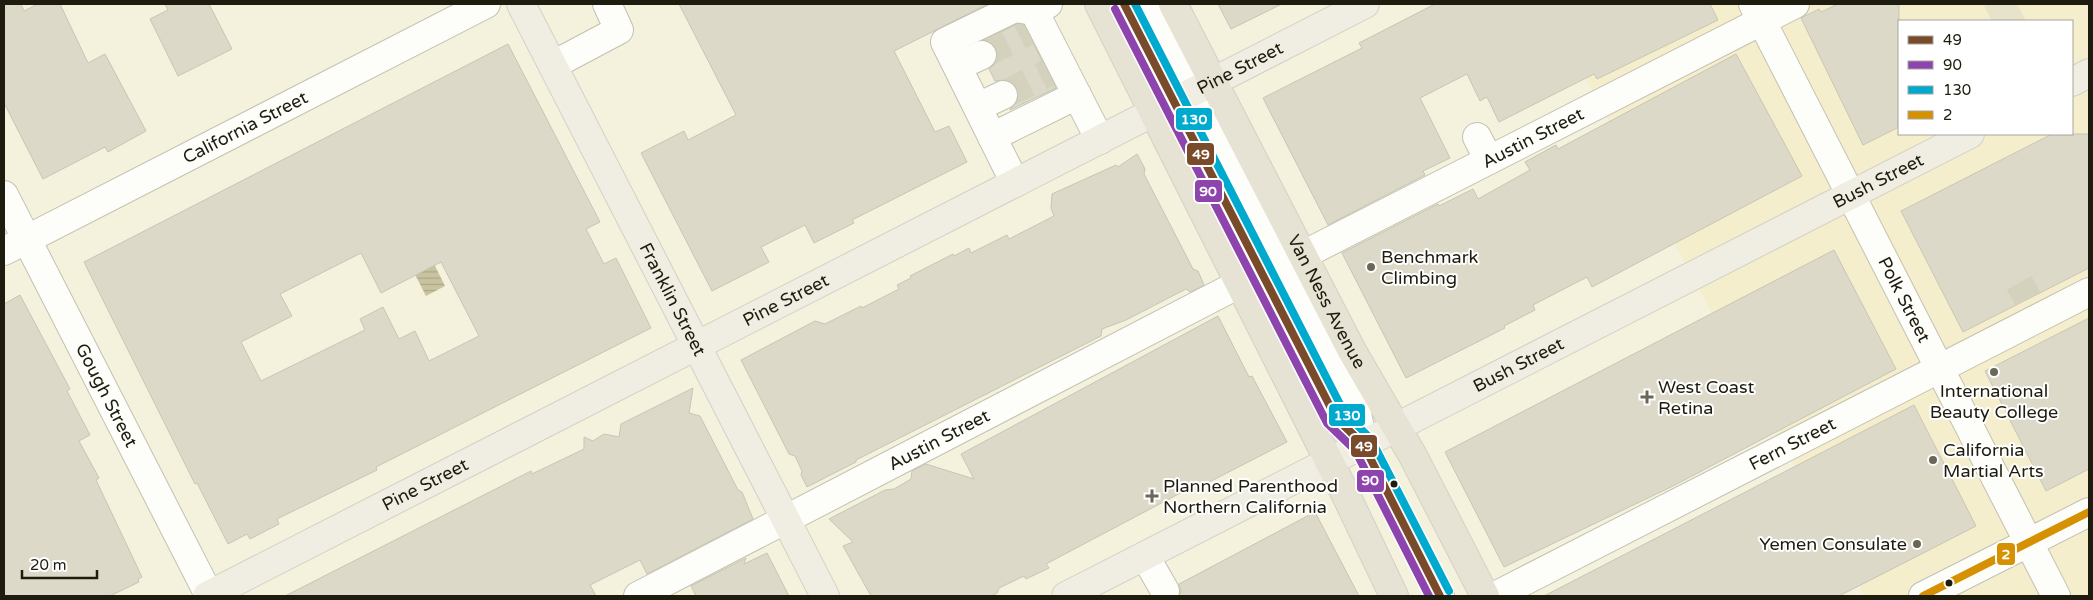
<svg xmlns="http://www.w3.org/2000/svg" width="2093" height="600" font-family="'Varela Round',sans-serif">
<style>
.built{fill:#f4eecc;fill-rule:evenodd}
.pitch{fill:#e7e3cb}
.water{fill:url(#water-rules)}
.building{fill:#dcd9c8;stroke:#c7c5b5;fill-rule:evenodd}
.lines{fill:none;stroke-linecap:round;stroke-linejoin:round}
.minor-tunnel{stroke:#d4d1bd;stroke-width:28;stroke-dasharray:28 14;stroke-linecap:butt}
.minor-casing{stroke:#c3c1b1;stroke-width:30}
.major-casing{stroke:#d2d1c6;stroke-width:30}
.highway-casing{stroke:#d2d1c6;stroke-width:30}
.minor{stroke:#fdfdfa;stroke-width:28}
.major{stroke:#f0eee3;stroke-width:28}
.highway{stroke:#e6e3d4;stroke-width:28}
.bus-1-casing{stroke:#fff;stroke-width:11}
.bus-2-casing{stroke:#fff;stroke-width:11}
.bus-3-casing{stroke:#fff;stroke-width:11}
.bus-4-casing{stroke:#fff;stroke-width:11}
.bus-1{stroke:#7a4b2a;stroke-width:8}
.bus-2{stroke:#8e44ad;stroke-width:8}
.bus-3{stroke:#00a9ce;stroke-width:8}
.bus-4{stroke:#d69102;stroke-width:8}
.poi-dot{fill:#696756;stroke:#fff;stroke-width:2}
.bus-dot{fill:#1e1c0e;stroke:#fff;stroke-width:2}
.labels{text-anchor:middle;stroke-width:4;stroke-linejoin:round;paint-order:stroke}
.street-label{font-size:18px;fill:#1e1c0e;stroke:#fff}
.poi-label{font-size:18px;fill:#1e1c0e;stroke:#fff;text-anchor:start}
.line-badge{stroke:#fff;stroke-width:2}
.badge-label{font-size:14px;text-anchor:middle;font-weight:bold;fill:#fff}
</style>
<defs>
<pattern id="water-rules" width="6" height="5" patternUnits="userSpaceOnUse" patternTransform="scale(1.25)"><rect width="6" height="5" fill="#c9c3a0"/><path d="M0 2.5h6" fill="none" stroke="#aca789"/></pattern>
</defs>
<rect width="100%" height="100%" fill="#f4f1dc"/>
<path class="built" d="M1546,4H2089V596H1864ZM1899,21H2072V134H1899Z"/>
<path class="pitch" d="M1989,4H2017L2026,21H1992L1984,6Z"/>
<path class="water" d="M425,246L445,286L426,296L405,255Z"/>
<path class="building" d="M4,4H21L24,11L38,4H60L88,63L105,54L146,131L108,152L105,147L43,179L4,103Z
M165,4H209L232,49L178,76L150,19L168,10Z
M679,4H988L894,51L935,132L949,126L967,162L852,220L854,223L814,243L805,225L761,247L769,262L712,291L641,153L684,131L688,140L736,115Z
M1218,4H1282L1231,29Z
M1435,4H1710L1718,20L1597,79L1594,74L1499,122L1487,97L1480,101L1467,74L1420,98L1450,158L1423,171L1425,175L1328,225L1263,98L1362,48L1359,43Z
M1838,4H1899V127L1863,145L1801,18L1819,9L1821,12Z
M1017,24L1024,25L1056,88L1010,110L1018,97L1017,89L1012,82L1005,80L995,81L989,69L995,64L997,57L996,49L991,43L985,40Z
M508,44L600,222L586,229L604,264L616,258L651,328L376,467L377,470L277,519L279,524L250,539L247,534L228,544L197,483L195,484L84,262ZM361,253L381,293L441,262L479,336L429,361L415,331L399,339L383,307L360,319L365,330L261,381L241,342L292,316L280,294Z
M1736,54L1802,176L1592,287L1587,277L1533,305L1535,310L1504,326L1505,328L1406,378L1342,253L1438,204L1439,206L1473,189L1478,199L1530,170L1525,162L1556,145L1558,149Z
M2052,134H2089V268L1963,332L1901,211Z
M1137,154L1145,169L1144,174L1193,269L1198,271L1204,285L1190,292L1186,289L1126,320L1102,329L1101,336L856,460V462L807,487L801,475L802,471L795,456L789,454L741,360L815,321L825,324L861,306L862,308L899,289L897,285L911,278L910,276L953,254L954,256L969,248L971,253L1007,235L1009,239L1054,216L1051,208L1052,194L1116,165L1118,167Z
M1834,250L1896,369L1673,486L1504,567L1445,452Z
M20,295L70,389L67,391L90,435L79,441L99,478L96,480L142,577L138,579L139,582L110,596H4V304Z
M1218,316L1249,377L1252,376L1287,442L1188,493L1186,490L1046,564L1049,568L1026,579L1024,576L999,588L997,593L991,596H871L843,546L853,542L829,519L885,490L894,489L911,479L912,471L926,464L974,479L961,454Z
M2089,318V469L2046,491L1985,371Z
M693,388L689,413L700,416L738,490L742,492L753,519L647,574L640,560L590,585L596,596H285L531,471L532,474L584,449V437L593,441L604,434L619,437L621,424Z
M1914,405L1976,526L1894,568L1839,596H1544Z
M1315,512L1359,596H1179L1181,591L1179,584Z
M767,553L789,596H696L691,586L746,558L744,564Z"/>
<g class="lines">
<path class="minor-tunnel" d="M982,55L1029,31
M1003,95L1050,72
M2019,283L2028,299"/>
<g class="minor-casing">
<g id="minor">
<path d="M1048,4L1034,11L1100,140"/>
<path d="M1124,4L1336,418L1363,444"/>
<path d="M1150,4L1356,408L1363,444L1440,596"/>
<path id="s1" d="M1753,4L2056,596"/>
<path d="M553,65L619,30L607,4"/>
<path d="M958,66L982,55"/>
<path d="M978,107L1003,95"/>
<path d="M992,137L1077,95"/>
<path d="M1477,137L1489,160"/>
<path d="M1015,183L945,42L1015,8L1034,11"/>
<path id="s2" d="M4,195L209,595"/>
<path id="s3" d="M4,251L486,4"/>
<path id="s4" d="M1303,255L1795,4"/>
<path d="M1145,556L1165,591"/>
<path id="s5" d="M638,596L1239,284"/>
<path id="s6" d="M1495,596L2089,292"/>
<path d="M1923,596L2089,512"/>
</g>
</g>
<g class="major-casing">
<g id="major">
<path id="s7" d="M521,4L825,596"/>
<path d="M2072,82L2089,73"/>
<path id="s8" d="M207,596L1365,4"/>
<path id="s9" d="M1066,596L1970,134"/>
</g>
</g>
<g class="highway-casing">
<g id="highway">
<path d="M1099,4L1344,491L1394,596"/>
<path id="s10" d="M1173,4L1352,351L1413,456L1485,596"/>
</g>
</g>
<use href="#minor" class="minor"/>
<use href="#major" class="major"/>
<use href="#highway" class="highway"/>
<g class="bus-1-casing">
<path id="bus-1" d="M1124,4L1336,418L1363,444L1440,596"/>
</g>
<g class="bus-2-casing">
<path id="bus-2" d="M1115,9L1327,423L1355,450L1429,596"/>
</g>
<g class="bus-3-casing">
<path id="bus-3" d="M1135,4L1344,412L1371,439L1449,591"/>
</g>
<g class="bus-4-casing">
<path id="bus-4" d="M1923,596L2089,512"/>
</g>
<use href="#bus-1" class="bus-1"/>
<use href="#bus-2" class="bus-2"/>
<use href="#bus-3" class="bus-3"/>
<use href="#bus-4" class="bus-4"/>
</g>
<g class="poi-dot">
<circle cx="1371" cy="267" r="5"/>
<circle cx="1994" cy="372" r="5"/>
<path d="M1644.5 389.5h5v5h5v5h-5v5h-5v-5h-5v-5h5z"/>
<circle cx="1933" cy="460" r="5"/>
<path d="M1149.5 488.5h5v5h5v5h-5v5h-5v-5h-5v-5h5z"/>
<circle cx="1917" cy="544" r="5"/>
</g>
<g class="bus-dot">
<circle cx="1394" cy="484" r="4.5"/>
<circle cx="1949" cy="583" r="4.5"/>
</g>
<g class="labels">
<g class="street-label">
<text dy="6" stroke="none"><textPath href="#s8" startOffset="1160">Pine Street</textPath></text>
<text dy="6" stroke="none"><textPath href="#s3" startOffset="271">California Street</textPath></text>
<text dy="6" stroke="none"><textPath href="#s4" startOffset="258">Austin Street</textPath></text>
<text dy="6" stroke="none"><textPath href="#s9" startOffset="912">Bush Street</textPath></text>
<text dy="6" stroke="none"><textPath href="#s7" startOffset="332">Franklin Street</textPath></text>
<text dy="6" stroke="none"><textPath href="#s8" startOffset="650">Pine Street</textPath></text>
<text dy="6" stroke="none"><textPath href="#s1" startOffset="332">Polk Street</textPath></text>
<text dy="6" stroke="none"><textPath href="#s10" startOffset="335">Van Ness Avenue</textPath></text>
<text dy="6" stroke="none"><textPath href="#s9" startOffset="508">Bush Street</textPath></text>
<text dy="6" stroke="none"><textPath href="#s2" startOffset="225">Gough Street</textPath></text>
<text dy="6" stroke="none"><textPath href="#s5" startOffset="339">Austin Street</textPath></text>
<text dy="6" stroke="none"><textPath href="#s6" startOffset="334">Fern Street</textPath></text>
<text dy="6" stroke="none"><textPath href="#s8" startOffset="245">Pine Street</textPath></text>
</g>
<g class="poi-label">
<text x="1381" y="263">Benchmark<tspan x="1381" dy="21">Climbing</tspan></text>
<text x="1658" y="393">West Coast<tspan x="1658" dy="21">Retina</tspan></text>
<text x="1994" y="397" text-anchor="middle">International<tspan x="1994" dy="21">Beauty College</tspan></text>
<text x="1943" y="456">California<tspan x="1943" dy="21">Martial Arts</tspan></text>
<text x="1163" y="492">Planned Parenthood<tspan x="1163" dy="21">Northern California</tspan></text>
<text x="1907" y="550" text-anchor="end">Yemen Consulate</text>
</g>
</g>
<g class="line-badge">
<rect x="1175" y="107" width="38" height="24" rx="5" fill="#00a9ce"/>
<rect x="1186" y="142" width="29" height="24" rx="5" fill="#7a4b2a"/>
<rect x="1194" y="179" width="29" height="24" rx="5" fill="#8e44ad"/>
<rect x="1328" y="403" width="38" height="24" rx="5" fill="#00a9ce"/>
<rect x="1350" y="434" width="28" height="24" rx="5" fill="#7a4b2a"/>
<rect x="1356" y="469" width="29" height="24" rx="5" fill="#8e44ad"/>
<rect x="1996" y="542" width="20" height="24" rx="5" fill="#d69102"/>
</g>
<g class="badge-label">
<text x="1194" y="124">130</text>
<text x="1201" y="159">49</text>
<text x="1208" y="196">90</text>
<text x="1347" y="420">130</text>
<text x="1364" y="451">49</text>
<text x="1370" y="485">90</text>
<text x="2006" y="559">2</text>
</g>
<rect width="2093" height="600" fill="none" stroke="#1e1c0e" stroke-width="10"/>
<rect x="1898" y="20" width="175" height="115" fill="#ffffff" stroke="#a5a49f"/>
<rect x="1908" y="36" width="25" height="8" fill="#7a4b2a" stroke="#a5a49f"/>
<text x="1943" y="45" font-size="15" fill="#1e1c0e">49</text>
<rect x="1908" y="61" width="25" height="8" fill="#8e44ad" stroke="#a5a49f"/>
<text x="1943" y="70" font-size="15" fill="#1e1c0e">90</text>
<rect x="1908" y="86" width="25" height="8" fill="#00a9ce" stroke="#a5a49f"/>
<text x="1943" y="95" font-size="15" fill="#1e1c0e">130</text>
<rect x="1908" y="111" width="25" height="8" fill="#d69102" stroke="#a5a49f"/>
<text x="1943" y="120" font-size="15" fill="#1e1c0e">2</text>
<path d="M22 570v8h75v-8" fill="none" stroke="#1e1c0e" stroke-width="2.5"/>
<text x="30" y="570" font-size="15" fill="#1e1c0e" stroke="#ffffff" stroke-width="4" paint-order="stroke">20 m</text>
</svg>
